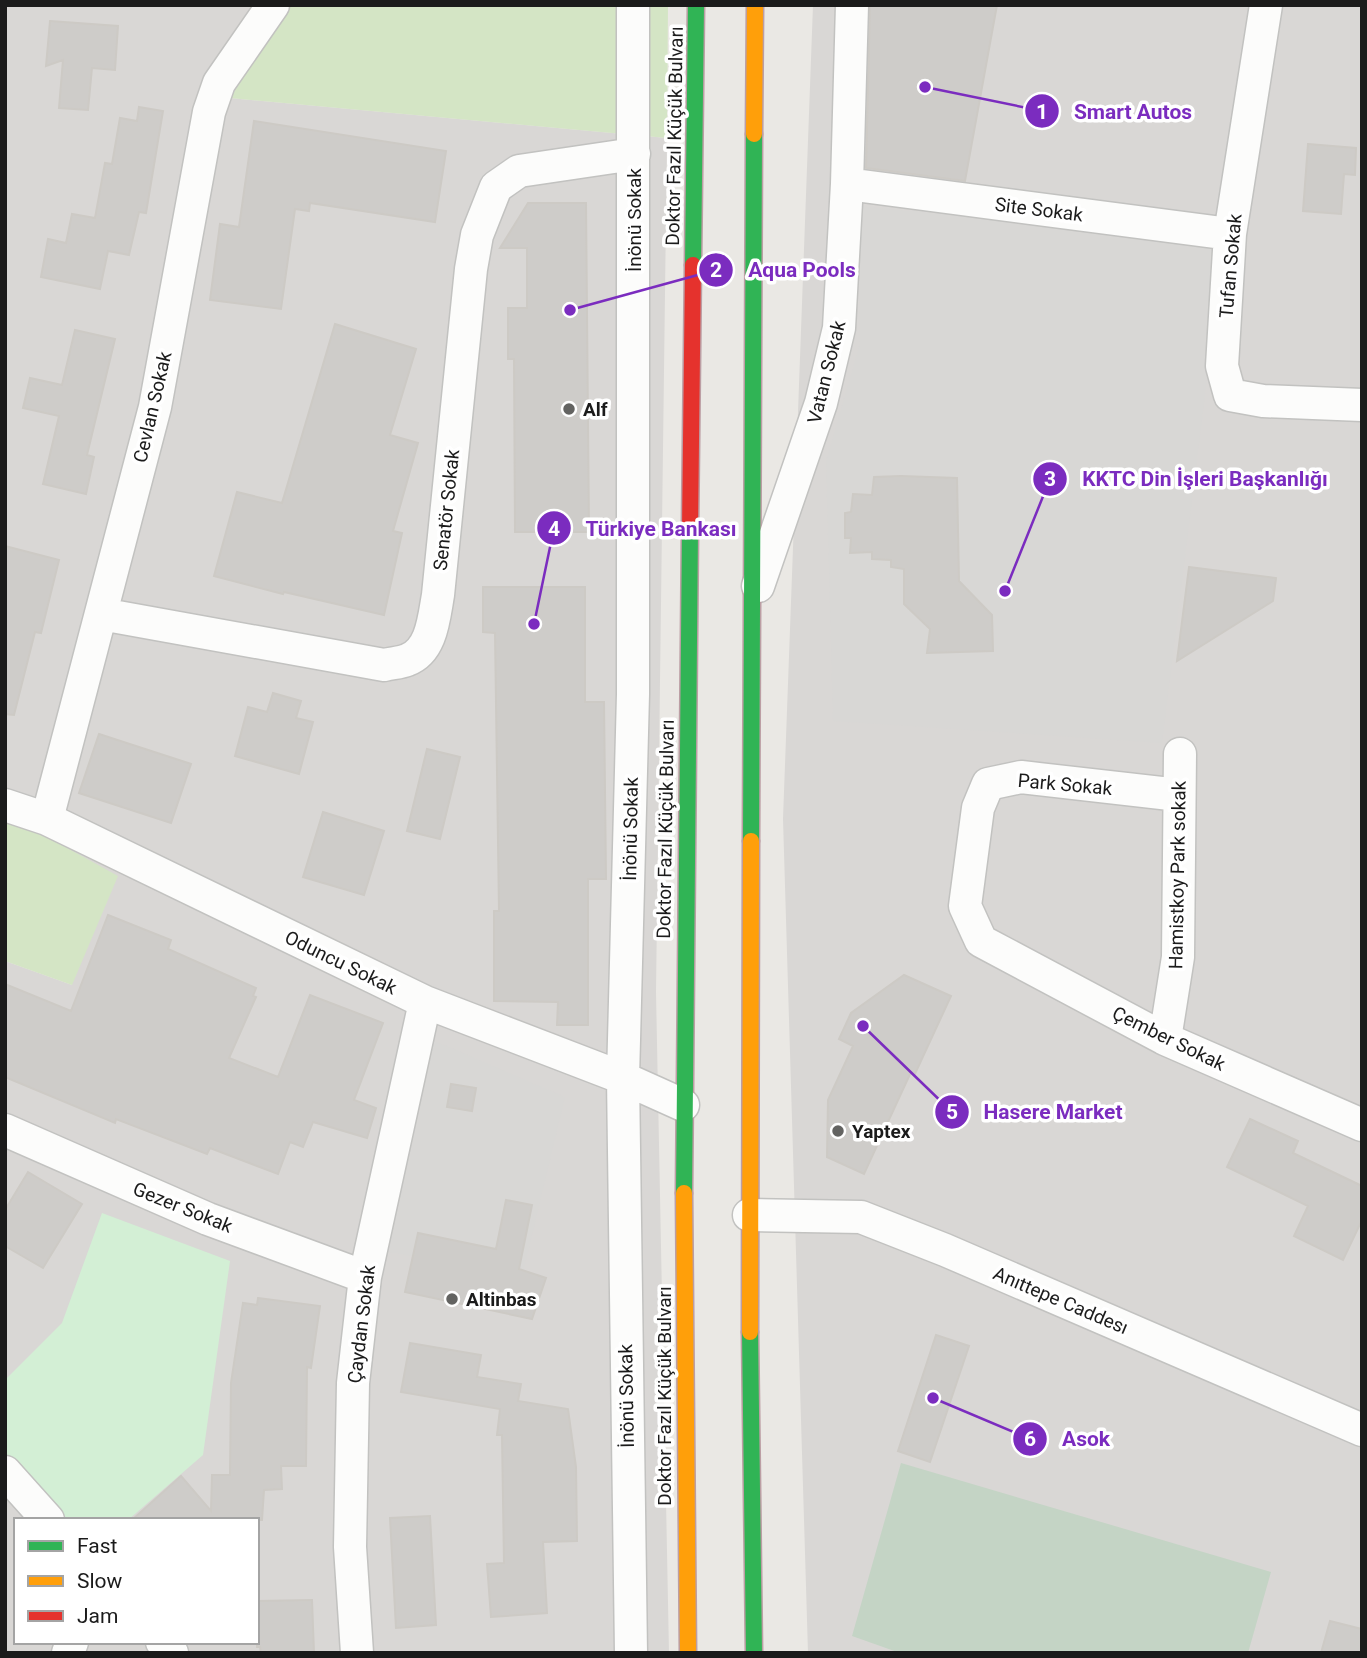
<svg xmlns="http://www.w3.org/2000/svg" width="1367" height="1658" font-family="Roboto,sans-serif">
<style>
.residential{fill:#d9d7d5;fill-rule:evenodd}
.religious{fill:#d8d7d5}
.grass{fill:#d4e5c5}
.cemetery{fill:#c4d4c5}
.park{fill:#d3efd5}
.building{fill:#ceccc9;stroke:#cdcac5;stroke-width:2}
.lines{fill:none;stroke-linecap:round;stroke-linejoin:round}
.street-casing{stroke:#c2c2c0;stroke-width:35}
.fast-casing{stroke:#bc9ea4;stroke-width:19}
.slow-casing{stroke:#bc9ea4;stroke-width:19}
.jam-casing{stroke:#bc9ea4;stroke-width:19}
.street{stroke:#fcfcfb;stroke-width:32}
.fast{stroke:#30b455;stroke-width:16}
.slow{stroke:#ff9f0a;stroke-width:16}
.jam{stroke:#e5322d;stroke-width:16}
.poi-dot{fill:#636361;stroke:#fff;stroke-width:2.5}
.labels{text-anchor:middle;stroke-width:7;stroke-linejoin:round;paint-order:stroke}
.street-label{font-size:19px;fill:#1b1b1b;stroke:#fff}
.poi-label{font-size:19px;font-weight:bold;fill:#1b1b1b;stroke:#fff;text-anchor:start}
.leader{fill:none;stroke:#7b2cbf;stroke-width:2.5}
.callout-dot{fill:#7b2cbf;stroke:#fff;stroke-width:2.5}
.mark-label{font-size:21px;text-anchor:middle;font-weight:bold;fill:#fff}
.callout-label{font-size:21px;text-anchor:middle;font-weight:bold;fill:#7b2cbf;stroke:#fff;stroke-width:7;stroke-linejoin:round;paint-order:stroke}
</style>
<rect width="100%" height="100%" fill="#eae8e4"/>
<path class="residential" d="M5,5H290L230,98L667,138L656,992L669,1653H5V961L72,985L31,828L5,822ZM16,1520H257V1642H16Z
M813,5H1362V1653H808L783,819Z"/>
<path class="religious" d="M859,206L1224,242L1162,743L833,721L826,461L860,343Z
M430,1039L565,1097L522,1277L385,1251Z"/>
<path class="grass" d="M290,5H668L667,138L230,98Z
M5,822L31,828L118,876L72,985L5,961Z"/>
<path class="cemetery" d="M901,1463L1271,1572L1248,1653H900L852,1636Z"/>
<path class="park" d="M102,1213L230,1261L203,1455L128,1520H63L5,1459V1380L62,1323Z"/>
<path class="building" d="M870,5H997L965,181L866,168Z
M50,21L118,26L115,70L92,68L88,110L59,108L63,60L46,66Z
M139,107L163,111L146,213L139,212L129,255L108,251L100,289L41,277L48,239L66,243L72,214L95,218L105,163L112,164L120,118L137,121Z
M254,121L446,151L435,222L310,203L309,211L295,209L281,309L210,300L220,224L239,227Z
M1308,144L1356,148L1355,175L1344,174L1341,214L1303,211Z
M528,203H586L589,532H515L514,359H508V308H527V248H500Z
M335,324L416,349L390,435L418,443L393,531L402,533L384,615L284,592L283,594L214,576L237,492L282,503Z
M75,330L115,339L87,455L94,457L86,494L43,484L59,416L23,408L30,378L62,385Z
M901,476L957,478L959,581L992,615L993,651L927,653L930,629L904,604V569L891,567V560L872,559V552L850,553L851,538H845V513L851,512L853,494L872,495L874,477Z
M5,546L59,560L41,633L35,632L14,715L5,714Z
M1189,567L1276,578L1273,601L1177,661Z
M483,587H585V702H604L606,879H588V1025H557L558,1002L494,1001V911H499L495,633L483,632Z
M273,693L301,701L296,718L313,722L299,774L235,756L248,707L267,712Z
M99,734L191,764L171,823L79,793Z
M427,749L460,757L440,839L407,831Z
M323,812L384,831L364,895L303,877Z
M108,915L171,940L168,949L256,988L253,996L256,997L229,1058L278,1077L310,995L383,1023L354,1100L376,1108L367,1138L313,1122L303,1147L290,1142L278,1174L210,1148L207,1154L116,1119L115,1123L5,1077V984L71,1011Z
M904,975L951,996L915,1074L911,1072L864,1174L827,1157L828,1100L853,1046L839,1039L851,1013Z
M451,1084L476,1088L472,1111L447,1107Z
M1250,1119L1298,1141L1293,1153L1362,1186V1220L1343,1260L1294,1236L1308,1206L1227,1167Z
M28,1172L82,1204L43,1268L5,1246V1210Z
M506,1200L532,1205L519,1269L546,1278L532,1319L405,1292L418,1233L496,1249Z
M258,1298L320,1306L311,1368L307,1367L306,1466H281L282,1489L264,1490L262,1520H132L181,1476L211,1511L212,1475H230L231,1383L243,1303L257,1305Z
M936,1335L969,1346L930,1462L898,1451Z
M410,1343L481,1355L477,1377L521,1384L518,1401L568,1409L576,1467L577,1541L543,1542L547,1613L491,1617L487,1564L504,1563L502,1435H497L500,1409L401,1392Z
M430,1516L436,1625L396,1628L390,1518Z
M312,1600L314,1653H261L260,1647H257V1601Z
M1330,1621L1362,1629V1653H1321Z"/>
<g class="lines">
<g class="street-casing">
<path id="street" d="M1266,5L1230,234L1222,366L1230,395L1263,401L1362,405
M847,184L1230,234
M758,586L821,403L839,328L847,184L852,5
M101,614L384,665C391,663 400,663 407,660C432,651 434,617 438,595L471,269L477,235L496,187L519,171L634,154
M1179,795L1021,777L988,784L978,808L965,906L981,941L1165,1039L1362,1125
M5,805L47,819L425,1002L623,1078L683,1105
M47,819L155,407L209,112L219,83L273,5
M1165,1039L1178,957L1180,754
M5,1130L208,1219L365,1277
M749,1215L861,1217L945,1250L1362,1430
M5,1472L48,1520
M162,1642L172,1653
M68,1653L72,1642
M357,1653L350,1547L353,1383L365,1277L425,1002
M631,1653L623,1078L633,694V5"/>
</g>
<g class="fast-casing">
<path id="fast" d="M693,265L696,5
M751,841L754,134
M684,1193L690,529
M750,1332L754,1653"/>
</g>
<g class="slow-casing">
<path id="slow" d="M754,134L755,5
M684,1193L688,1653
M750,1332L751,841"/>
</g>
<g class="jam-casing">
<path id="jam" d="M690,529L693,265"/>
</g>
<use href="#street" class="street"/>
<use href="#fast" class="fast"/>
<use href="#slow" class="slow"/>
<use href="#jam" class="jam"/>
</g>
<g class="poi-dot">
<circle cx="569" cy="409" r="7"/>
<circle cx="838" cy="1131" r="7"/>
<circle cx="452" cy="1299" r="7"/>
</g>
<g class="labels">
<g class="street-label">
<text transform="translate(674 136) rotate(-89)" y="7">Doktor Fazıl Küçük Bulvarı</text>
<text transform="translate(1039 209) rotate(7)" y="7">Site Sokak</text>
<text transform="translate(634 220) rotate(-90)" y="7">İnönü Sokak</text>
<text transform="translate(1230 266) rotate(-85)" y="7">Tufan Sokak</text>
<text transform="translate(826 372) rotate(-76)" y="7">Vatan Sokak</text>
<text transform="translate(152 407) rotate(-77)" y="7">Cevlan Sokak</text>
<text transform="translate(446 510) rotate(-84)" y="7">Senatör Sokak</text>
<text transform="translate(1065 784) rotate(5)" y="7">Park Sokak</text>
<text transform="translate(630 829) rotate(-89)" y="7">İnönü Sokak</text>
<text transform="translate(665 829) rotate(-89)" y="7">Doktor Fazıl Küçük Bulvarı</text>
<text transform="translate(1177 875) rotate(-89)" y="7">Hamistkoy Park sokak</text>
<text transform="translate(341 962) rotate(26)" y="7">Oduncu Sokak</text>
<text transform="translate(1169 1038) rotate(26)" y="7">Çember Sokak</text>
<text transform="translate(183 1207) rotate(22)" y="7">Gezer Sokak</text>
<text transform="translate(1061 1300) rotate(23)" y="7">Anıttepe Caddesı</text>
<text transform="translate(361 1324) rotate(-83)" y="7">Çaydan Sokak</text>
<text transform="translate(626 1396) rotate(-91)" y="7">İnönü Sokak</text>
<text transform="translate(664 1396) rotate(-90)" y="7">Doktor Fazıl Küçük Bulvarı</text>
</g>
<g class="poi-label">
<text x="583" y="416">Alf</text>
<text x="852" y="1138">Yaptex</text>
<text x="466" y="1306">Altinbas</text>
</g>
</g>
<path class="leader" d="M925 87L1042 111M570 310L716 270M1005 591L1050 479M534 624L554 528M863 1026L952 1112M933 1398L1030 1439"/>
<g class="callout-dot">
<circle cx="925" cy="87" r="7"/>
<circle cx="570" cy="310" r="7"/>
<circle cx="1005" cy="591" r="7"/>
<circle cx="534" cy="624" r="7"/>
<circle cx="863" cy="1026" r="7"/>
<circle cx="933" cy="1398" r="7"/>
<circle cx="1042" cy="111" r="18"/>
<circle cx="716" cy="270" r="18"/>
<circle cx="1050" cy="479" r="18"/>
<circle cx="554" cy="528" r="18"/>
<circle cx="952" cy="1112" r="18"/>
<circle cx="1030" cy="1439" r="18"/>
</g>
<g class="mark-label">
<text x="1042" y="119">1</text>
<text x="716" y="277">2</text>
<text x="1050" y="486">3</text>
<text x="554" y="536">4</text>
<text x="952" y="1119">5</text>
<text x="1030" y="1446">6</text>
</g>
<g class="callout-label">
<text x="1133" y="119">Smart Autos</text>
<text x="802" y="277">Aqua Pools</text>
<text x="1205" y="486">KKTC Din İşleri Başkanlığı</text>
<text x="661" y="536">Türkiye Bankası</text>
<text x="1053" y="1119">Hasere Market</text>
<text x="1086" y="1446">Asok</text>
</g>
<rect width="1367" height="1658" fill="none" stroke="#1b1b1b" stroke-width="14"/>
<rect x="14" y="1518" width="245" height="126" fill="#ffffff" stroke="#a4a4a4" stroke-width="2"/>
<rect x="28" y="1541" width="35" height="10" fill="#30b455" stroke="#a4a4a4" stroke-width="2"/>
<text x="77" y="1553" font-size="21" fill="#1b1b1b">Fast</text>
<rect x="28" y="1576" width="35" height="10" fill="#ff9f0a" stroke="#a4a4a4" stroke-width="2"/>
<text x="77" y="1588" font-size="21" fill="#1b1b1b">Slow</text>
<rect x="28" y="1611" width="35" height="10" fill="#e5322d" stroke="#a4a4a4" stroke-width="2"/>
<text x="77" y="1623" font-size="21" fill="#1b1b1b">Jam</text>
</svg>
